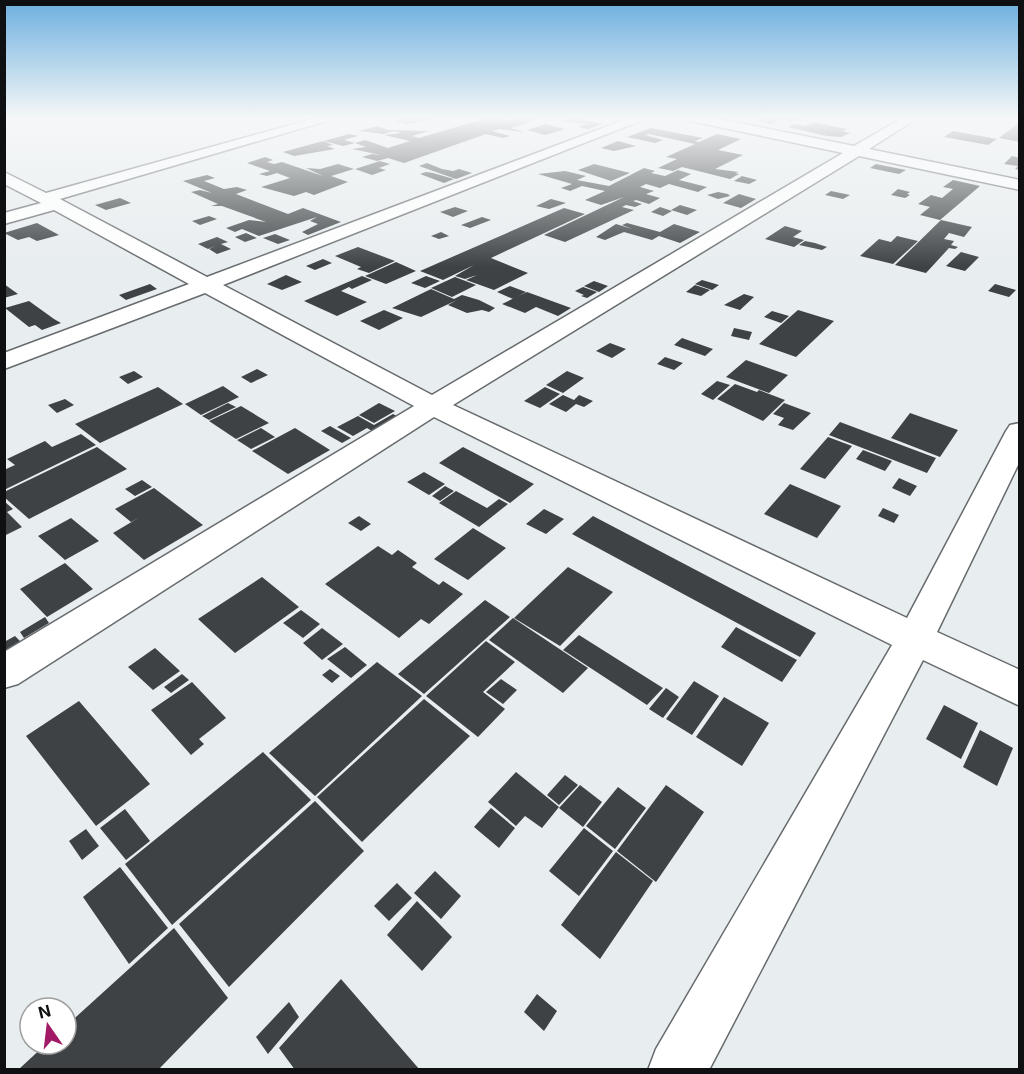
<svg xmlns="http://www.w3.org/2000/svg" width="1024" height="1074" font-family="Inter,sans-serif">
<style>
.building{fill:#3e4244}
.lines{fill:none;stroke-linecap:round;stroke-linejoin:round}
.minor-casing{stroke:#676b6d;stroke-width:3}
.minor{fill:#fff;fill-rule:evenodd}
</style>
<rect width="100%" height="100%" fill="#e8edef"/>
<path class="building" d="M408,117H425L432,119L407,124L394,121Z
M516,117H545L511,128L524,132L499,129L492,131L510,136L503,138L486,134L404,163L388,158L377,161L362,157L372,154L381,155L352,149L366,147L355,143L365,140L388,148L410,141L384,135L402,133L394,131L384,134L359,131L377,126L388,130L429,131L412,136L419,138L487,118L507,120Z
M562,117H571L603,124L588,129L578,127L587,124L561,121L568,119Z
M766,117H818L791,121L782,119L771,124L757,121Z
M813,122L847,129L843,131L850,133L841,137L827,136L788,127L794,124L805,126Z
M1020,122V142L999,138L1007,132Z
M546,124L565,129L545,135L527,130Z
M651,128L703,138L695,141L699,142L717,134L741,139L718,150L743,155L715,169L739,172L735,173L739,174L730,179L682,167L673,171L658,168L677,159L666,157L695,144L649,134L645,135L663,140L655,143L627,137Z
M953,131L997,139L988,145L944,137Z
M349,134L358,136L344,140L355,143L343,146L324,141Z
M323,141L333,145L327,146L335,149L294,156L283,152Z
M618,141L636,146L614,151L601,148Z
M1012,156L1020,158V170L1015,169L1018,166L1004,164Z
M265,157L273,160L267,162L274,164L282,162L323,176L306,168L320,169L338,164L354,169L331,176L348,182L314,195L306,192L294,196L261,187L290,178L277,173L267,176L259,174L270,171L247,163Z
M380,161L390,164L379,168L386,170L372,175L355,169Z
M427,163L442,169L453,171L459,169L472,173L456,179L419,166Z
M594,164L630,173L611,181L578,170Z
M876,164L906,170L899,174L870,168Z
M644,168L655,171L651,173L665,176L678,170L691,174L679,180L707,187L698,192L669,184L660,188L646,184L640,187L654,191L646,194L660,198L649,204L636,200L633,201L642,204L635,207L626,205L622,207L634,210L565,242L544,235L624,197L601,205L585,200L605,191L582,186L570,191L561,188L572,184L538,174L565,171L586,176L577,180L609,186Z
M426,172L433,173L454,179L444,183L420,174Z
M207,175L215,178L204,181L224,189L237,187L247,190L236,194L288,214L303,208L341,222L308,235L302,232L318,224L310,221L317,217L259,236L242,229L235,232L226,228L249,220L266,222L222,206H211L218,204L191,192L200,190L212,193L183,181Z
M742,176L757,180L749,184L734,181Z
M953,180L980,186L940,220L920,215L930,207L918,204L931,195L942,198L953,189L943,187Z
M898,189L910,192L907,194L910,195L905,198L891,195Z
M831,191L850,195L843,199L825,195Z
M718,192L728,194L730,196L718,199L707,195Z
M739,194L756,199L741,208L723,203Z
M120,198L131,203L106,210L95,205Z
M551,199L566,203L549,209L536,206Z
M680,205L697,210L687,215L671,210Z
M455,207L468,211L453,217L440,212Z
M660,207L672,211L663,216L651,212Z
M564,208L585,214L491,258L528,273L494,290L466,280L477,275L465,279L455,276L474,265L443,280L420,271Z
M209,216L217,219L200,225L192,221Z
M482,217L491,220L470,228L461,225Z
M941,220L972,227L964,237L949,233L944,239L954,241L951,245L958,247L955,249L949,248L926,273L895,265Z
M37,223L59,235L37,241L29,237L18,240L4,233Z
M627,223L660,232L674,224L700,232L680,243L659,236L652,240L624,232L605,240L596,237L616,224L632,229L622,225Z
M785,226L802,231L793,237L804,240L794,247L765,239Z
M441,232L449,236L439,239L431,236Z
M246,233L257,238L245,242L235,237Z
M275,234L290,240L278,244L263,238Z
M897,236L918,241L893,264L860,256L879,239L891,242Z
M217,237L228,242L221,244L231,249L217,254L209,249L215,246L208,249L198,244Z
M805,241L815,243L827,247L822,250L799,245Z
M358,247L395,261L369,273L357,269L361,267L335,256Z
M961,252L979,257L965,271L946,266Z
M323,259L332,263L315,270L306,266Z
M396,262L416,271L386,284L365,276Z
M286,275L302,282L282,290L267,284Z
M362,276L372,280L352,289L349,287L341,291L367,302L337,316L304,301Z
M426,276L440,281L425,288L411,283Z
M455,277L476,285L452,297L431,288Z
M702,280L719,285L712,290L695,284Z
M594,281L608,286L599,292L584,286Z
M4,284L18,294L4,298Z
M150,284L157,289L126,300L119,295Z
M995,284L1016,290L1009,297L988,291Z
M695,285L710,290L701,296L686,292Z
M510,286L526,292L513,299L497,292Z
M583,287L597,292L587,298L581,296L584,295L575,291Z
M431,289L454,299L462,295L479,300L495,308L489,312L482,310L467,313L448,305L457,300L421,317L392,308Z
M527,292L571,308L558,316L536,307L525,313L502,304Z
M744,294L754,297L740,310L724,305Z
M29,301L54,319L61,323L42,330L35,325L29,327L5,308Z
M384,310L403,318L379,330L360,321Z
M798,310L834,321L796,357L759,344Z
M772,311L789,316L781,323L764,317Z
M734,328L752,332L749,340L731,336Z
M682,338L713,349L705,356L674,345Z
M610,343L626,349L612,358L596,351Z
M665,357L683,363L674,370L657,364Z
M746,360L788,375L769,393L726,377Z
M257,369L268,375L251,383L241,377Z
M134,371L143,377L128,384L119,377Z
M567,371L584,378L563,393L546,385Z
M717,381L730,385L713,400L701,394Z
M735,384L757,392L759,390L785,400L763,421L717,399Z
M223,386L239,397L201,415L185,404Z
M158,387L183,404L100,443L75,424Z
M545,387L560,394L540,408L524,401Z
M563,395L574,400L579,395L593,401L584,407L576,404L566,412L549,404Z
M65,399L74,405L57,413L48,405Z
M228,403L236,407L209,420L202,416Z
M379,403L395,411L374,423L359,415Z
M784,403L811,413L793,430L778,425L784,418L773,414Z
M241,406L269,423L236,439L209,421Z
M910,413L958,430L940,457L891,438Z
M393,414L404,420L379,435L367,428L353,436L337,427L358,416L374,425Z
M840,422L936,458L927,473L829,435Z
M330,426L351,438L342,443L321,431Z
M261,428L275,437L251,449L237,440Z
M295,428L330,450L288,474L252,451Z
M81,434L96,445L4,490V470L15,465L7,459L45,441L52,447Z
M828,437L852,446L825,479L800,469Z
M97,447L127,469L29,519L4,497V492Z
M463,447L534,484L510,503L439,463Z
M863,450L892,461L885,471L856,459Z
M424,472L445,484L429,495L407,482Z
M899,478L917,486L910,496L892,488Z
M142,480L152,487L135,496L125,489Z
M790,484L841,506L817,538L764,514Z
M445,486L454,491L440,501L432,496Z
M154,488L203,525L144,560L113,533L140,517L131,522L115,509Z
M456,491L487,508L499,499L508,504L479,527L439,503Z
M4,501L13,509L7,512L22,527L6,535Z
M883,508L899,515L894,523L878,516Z
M544,509L564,519L546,534L526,524Z
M359,516L371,524L361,531L348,523Z
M593,516L816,633L800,657L572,534Z
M71,518L99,541L65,560L38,536Z
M473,528L506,548L468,580L434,559Z
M378,546L392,555L398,550L417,563L412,567L439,585L443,581L463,594L429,624L421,619L399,638L325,584Z
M65,563L93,589L47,617L20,589Z
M568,567L613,592L560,646L514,618Z
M262,577L299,607L235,653L198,619Z
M485,600L510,617L424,694L398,674Z
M301,610L320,624L303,638L283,623Z
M45,617L49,623L24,638L20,632Z
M513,618L588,668L563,693L489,640Z
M736,627L797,660L782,682L721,647Z
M322,628L343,644L322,660L303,643Z
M579,635L663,688L647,705L563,650Z
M15,636L25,646L4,659V642Z
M486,641L515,662L483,692L505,709L478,737L426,696Z
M345,647L367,665L351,678L327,659Z
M155,648L180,671L153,690L128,667Z
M377,662L422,696L315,796L269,753Z
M330,669L340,676L332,683L322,675Z
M182,674L189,680L171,693L164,687Z
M501,679L517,690L503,704L486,692Z
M694,681L719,696L692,735L666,719Z
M192,682L226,718L199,739L204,744L191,755L151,710Z
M666,688L679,697L663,718L649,709Z
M724,697L769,723L742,766L696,737Z
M424,699L470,736L362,842L317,797Z
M79,701L150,784L96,826L26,736Z
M944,705L978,723L961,759L926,739Z
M980,730L1013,748L997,786L963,767Z
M263,752L311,800L172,925L125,864Z
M516,772L559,807L542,828L525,816L516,826L488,802Z
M565,775L578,785L559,805L547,795Z
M580,785L602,802L583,827L559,808Z
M666,785L704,812L656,882L617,851Z
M618,787L646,808L615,849L586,826Z
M315,801L364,851L229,987L179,924Z
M491,808L515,828L499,848L474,827Z
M125,809L150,841L126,860L100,828Z
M584,828L613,851L579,896L549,871Z
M86,829L99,846L82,860L69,841Z
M616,852L653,881L600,959L561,925Z
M120,867L168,928L129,964L83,897Z
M435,871L461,896L441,919L414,893Z
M397,883L412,898L389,921L374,906Z
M417,901L452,937L422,971L387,935Z
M174,928L228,998L158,1070H18L46,1044H66V1026Z
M341,979L420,1070H295L279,1048Z
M537,994L557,1011L544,1031L524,1012Z
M289,1002L299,1017L268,1054L256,1037Z"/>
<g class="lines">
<g class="minor-casing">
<path id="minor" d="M319,117H340L60,199L207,277L632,117H650L223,285L432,395L843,153L691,121L685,117H710L854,146L904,117H919L869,149L1020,180V190L859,156L453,405L907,618L1006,431L1010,425L1020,423V461L937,632L1020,670V706L923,660L709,1070H648L656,1049L892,645L434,417L18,684L4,688V652L414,406L205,293L4,369V353L189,284L54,210L4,224V213L41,203L4,184V172L46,193Z"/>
</g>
<use href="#minor" class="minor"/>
</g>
<linearGradient id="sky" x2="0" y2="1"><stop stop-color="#6cafde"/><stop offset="0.44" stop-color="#f5f7f8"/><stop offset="1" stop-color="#f5f7f8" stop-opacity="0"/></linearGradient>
<rect width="1024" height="267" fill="url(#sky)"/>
<rect width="1024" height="1074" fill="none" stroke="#0f1011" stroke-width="12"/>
<g transform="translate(48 1026) rotate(346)"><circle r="28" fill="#ffffff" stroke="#9f9fa0" stroke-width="1.5"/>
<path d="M0-4.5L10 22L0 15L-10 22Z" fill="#a21a65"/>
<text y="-9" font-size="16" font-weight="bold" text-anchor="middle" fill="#0f1011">N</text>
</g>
</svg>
